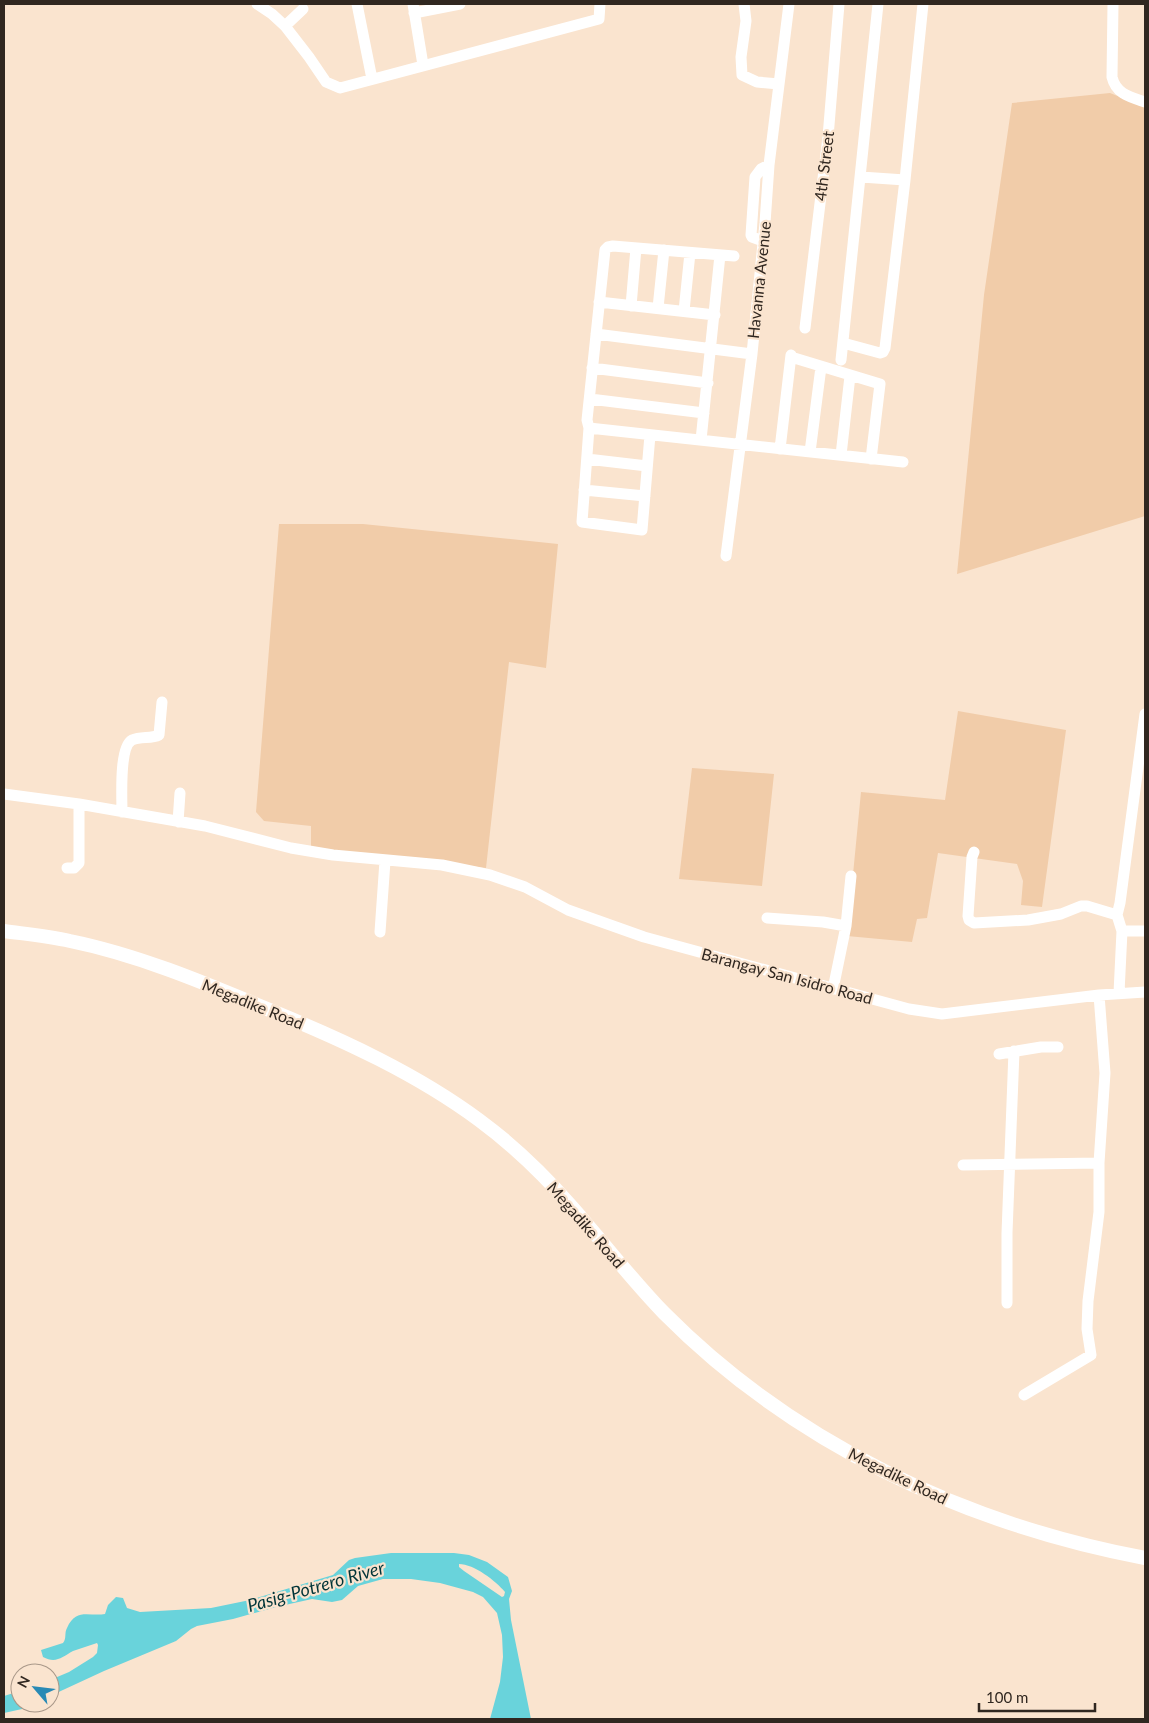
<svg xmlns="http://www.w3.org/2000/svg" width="1149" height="1723" font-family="Lato,sans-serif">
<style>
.green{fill:#f1cca9}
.water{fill:#69d3db;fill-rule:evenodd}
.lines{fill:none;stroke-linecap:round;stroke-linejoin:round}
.minor{stroke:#fff;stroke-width:11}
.major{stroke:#fff;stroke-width:14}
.labels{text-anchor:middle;stroke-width:4.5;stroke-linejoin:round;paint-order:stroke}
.street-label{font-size:16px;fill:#302720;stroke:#fae4cf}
.water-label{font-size:18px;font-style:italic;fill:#003438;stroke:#fae4cf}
</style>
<rect width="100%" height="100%" fill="#fae4cf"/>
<path class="green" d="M1110,93L1145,107V516L957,574L984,295L1012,103Z
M279,524H363L558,544L546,668L509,662L486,868L311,848V826L264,821L256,812Z
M958,711L1066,730L1042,907L1021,905L1023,881L1017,864L938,853L927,918L917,919L912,942L847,936L861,792L945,800Z
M692,768L774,774L762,886L679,879Z"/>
<path class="water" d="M391,1553H454L469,1555L487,1562L508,1577L512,1591L509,1599L511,1620L531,1719H490L500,1682L503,1657L502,1635L497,1613L483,1597L473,1592L440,1583L411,1579H383L358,1586L342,1600L332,1602L312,1599L276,1607L233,1619L197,1626L191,1629L176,1641L104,1671L50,1696V1680L69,1672L93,1657L97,1653L98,1645L97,1643C89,1646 81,1648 73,1651C62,1657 56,1664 43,1657L41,1650L63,1643C67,1638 64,1633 67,1628C76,1607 90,1617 105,1614L108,1605L116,1597L123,1598L127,1608L140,1612L211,1608L250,1600L333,1575L349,1560L355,1558ZM459,1564C474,1564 496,1581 505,1592L504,1596L502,1597L464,1571L459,1567Z
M20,1691V1703H36L22,1709L4,1713V1696Z"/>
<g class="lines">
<path class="minor" d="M257,4L272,14L285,26L309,57L326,82L340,88L599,19L600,4
M357,4L372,79
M413,4L423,65
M744,4L746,21L741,57L742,75L757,82L779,84
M1113,4L1112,77C1116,94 1130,97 1145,102
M414,13L460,4
M285,26L303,9
M861,177L905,180
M763,241L752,237L751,235L755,177L761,169L769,165
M599,302L715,315
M631,306L636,248
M658,308L664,250
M684,311L690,253
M805,328L828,137L839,4
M596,334L752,354
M843,343L880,353L883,352L885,348L905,180L923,4
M791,357L880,384L871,459
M841,360L878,4
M592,368L708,383
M590,399L704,413
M589,428L903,462
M650,435L642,530L582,522L589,428L587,420L605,250L608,247L613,246L734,256
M701,440L720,255
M780,449L791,355
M810,452L821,367
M841,455L850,376
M587,459L647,466
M584,490L645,496
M726,556L752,354L765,223L769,165L789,4
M4,794L79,804L205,826L291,848L333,855L442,865L490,875L525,887L568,910L644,937L909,1009L942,1014L1099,995L1145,992
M122,812C122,798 119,747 132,740C141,736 151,739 159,735L162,702
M178,822L180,793
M974,852L972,857L968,916L969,920L974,923L1028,920L1061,914L1081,906H1087L1117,915
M67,868H74L79,863V804
M767,918L823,922L846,926
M1122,931H1145
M380,932L385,861
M833,989L846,926L851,876
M1119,993L1122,931L1117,915L1120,903L1145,714
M999,1054L1041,1047H1058
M963,1165L1099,1163
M1007,1303V1233L1014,1051
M1024,1395L1091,1355L1087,1329L1088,1301L1099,1212V1163L1105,1073L1099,995"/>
<path class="major" d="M4,931C26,934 48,936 70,941C139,955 207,984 272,1011C343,1040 417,1074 479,1120C513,1145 544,1175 572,1207C603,1242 631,1279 664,1313C794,1444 965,1524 1145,1558"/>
</g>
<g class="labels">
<g class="street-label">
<text transform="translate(824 166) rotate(-83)" y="6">4th Street</text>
<text transform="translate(759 280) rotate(-84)" y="6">Havanna Avenue</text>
<text transform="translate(787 976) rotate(15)" y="6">Barangay San Isidro Road</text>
<text transform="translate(253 1004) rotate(22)" y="6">Megadike Road</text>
<text transform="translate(586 1225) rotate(49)" y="6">Megadike Road</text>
<text transform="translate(898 1476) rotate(26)" y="6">Megadike Road</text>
</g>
<g class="water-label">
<text transform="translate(316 1587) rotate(-16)" y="6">Pasig-Potrero River</text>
</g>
</g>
<rect width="1149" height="1723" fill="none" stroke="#302720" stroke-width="10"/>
<g transform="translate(35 1688) rotate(298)"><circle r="24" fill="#fae4cf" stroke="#a99889"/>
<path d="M0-4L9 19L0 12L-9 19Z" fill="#298ab5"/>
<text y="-8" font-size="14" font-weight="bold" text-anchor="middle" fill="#302720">N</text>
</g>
<path d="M979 1703v8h116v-8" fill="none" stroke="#302720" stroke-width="2.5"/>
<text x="986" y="1703" font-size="15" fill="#302720" stroke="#fae4cf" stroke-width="4" paint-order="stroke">100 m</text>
</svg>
